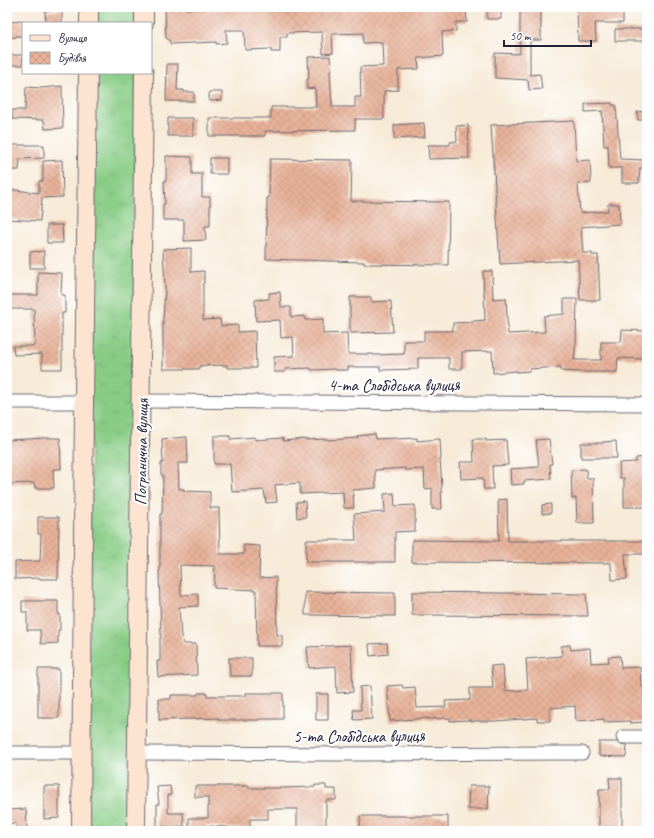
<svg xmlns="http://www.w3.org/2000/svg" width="654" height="838" font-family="Caveat,sans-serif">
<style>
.grass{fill:url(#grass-tufts);stroke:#557760}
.building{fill:url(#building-cross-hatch)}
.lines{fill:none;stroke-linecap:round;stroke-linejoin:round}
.minor-casing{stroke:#6d6872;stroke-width:15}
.secondary-casing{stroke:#6d6872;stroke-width:20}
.minor{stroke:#fff;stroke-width:13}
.secondary{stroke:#fde4d1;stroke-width:18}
.labels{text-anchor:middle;stroke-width:4;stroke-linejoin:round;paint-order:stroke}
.street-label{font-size:17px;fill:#22223b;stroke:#fff}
</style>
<defs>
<pattern id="grass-tufts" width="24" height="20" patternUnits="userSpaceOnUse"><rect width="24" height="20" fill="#88cc85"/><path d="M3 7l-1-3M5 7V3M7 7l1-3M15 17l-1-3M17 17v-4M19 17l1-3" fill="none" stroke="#75af74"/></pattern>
<pattern id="building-cross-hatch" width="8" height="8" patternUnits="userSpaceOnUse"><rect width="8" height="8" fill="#e8b299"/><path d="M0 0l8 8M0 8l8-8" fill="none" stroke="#c79985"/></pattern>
</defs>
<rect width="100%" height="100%" fill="#fff"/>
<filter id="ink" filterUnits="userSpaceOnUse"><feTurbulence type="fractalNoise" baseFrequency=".025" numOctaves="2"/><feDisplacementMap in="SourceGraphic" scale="8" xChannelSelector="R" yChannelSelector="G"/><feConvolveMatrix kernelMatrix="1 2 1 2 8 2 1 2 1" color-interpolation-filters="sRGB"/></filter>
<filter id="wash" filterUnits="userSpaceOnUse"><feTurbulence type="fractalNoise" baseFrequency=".012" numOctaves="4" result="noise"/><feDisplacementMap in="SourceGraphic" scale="16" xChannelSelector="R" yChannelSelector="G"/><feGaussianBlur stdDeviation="0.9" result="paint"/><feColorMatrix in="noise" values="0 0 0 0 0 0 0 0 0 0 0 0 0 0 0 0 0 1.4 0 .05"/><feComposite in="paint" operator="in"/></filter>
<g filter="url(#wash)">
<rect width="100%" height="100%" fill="#f7ebd8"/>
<path class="grass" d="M95,7H136V23H95Z
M94,73H136L129,831H87Z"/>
<g id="blocks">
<path class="building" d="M165,7H186V9H203V7H466L467,22H456V31L442,32L443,56L418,58L419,69L398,70V90L384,91V119H355V130L265,131V136H209V118H271V107H316L315,88L307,89V79H309L308,57L330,56L331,71H330L332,107H355V97H361L360,67L383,66L382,42L363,43V33L332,34L333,53L323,54L322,32L287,33V37H280V52H271V49L245,50L244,30H226L227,43L216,44V42L170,44V41L166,38Z
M487,7H501V19H487Z
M577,7H623V23H595L596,41H578Z
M62,10V23H46L45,11Z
M541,11V40H530V75L540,74L542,89L529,90L528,80L495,78V53L520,54V12Z
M23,21V36H16V37L7,38V22Z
M615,29H647V41H615Z
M7,55H23V65H8Z
M167,64H178L177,90H184V92H194V101H166Z
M62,86L63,128L45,129L44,120L12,119V110H25L26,87L41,88Z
M209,92H222V100L209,101Z
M612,103V105H616L620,159L644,160V168H640L639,183H622V168H609L608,146H604L602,111L585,112V104Z
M647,111V120H638L637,112Z
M168,118H193V136H168Z
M574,121L576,161L590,160L591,183L578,184L580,213L608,211V204H619L620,224L581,227L583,253H592V255H598L600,300H580L578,260L500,264L491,125Z
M424,123L425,137L394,139V125Z
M468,125L469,158L429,159L428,145H450V142L457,141L456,126Z
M7,145H44V158L20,159L19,170H7Z
M166,156L192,157V174H202V197H210V226H205L206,240L184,241V220H163V204H165L164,181H166Z
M210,158H227V174H210Z
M270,159L352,160L351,201L449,202L448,265L364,264V262L266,259L267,198H269Z
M62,160L63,197L42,198L40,221L7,219V189L39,193V181H43V161Z
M47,225H62L63,243H47Z
M191,248V272L204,271V283H203V320L220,319L221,326L238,325V332L255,331L256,368H227V365L199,366V369H163V319L165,290L163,249Z
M44,251V268H30V252Z
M483,271H492L493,299L506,298L508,334L545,332L544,316L564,314V299H577L576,341L574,360H601V342H621L622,330L646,331L645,359L618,358L617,372H579L561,371V367L530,369V371L517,372V371L493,373L492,351L462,352V369H449V358H418V369L380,370V367H348V370H336V369L311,370V368L285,369V372H274V357L294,356L293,337L281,338L280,320L256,321L255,300L269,299V293L280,292L281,307H291V317L305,316V320L323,319V334L347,333L348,354H373V355L404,354V341H424V331H453V323L473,322V321L485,320Z
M38,272L62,273L61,295H65V313H62V369H42V354L14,355L13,346H35L34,309H7V295H38Z
M350,297H371V302L391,301L393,332L350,333Z
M375,434L376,439L396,438V439L417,438V441L440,439L441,459H440L442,487L441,488L442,509H432V488L425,489L424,469L405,470V468L375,470L376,488L353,490L354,508H344L343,492L300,494V483L275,485L277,502L266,503L264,490L232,492L230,464H214V436H230V439L255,437V440L283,438V441L305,439V440L328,439V440L358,438L357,436Z
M187,437L188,463H178L179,489H184V491L210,492V508H219L220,554H244V545L260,546L259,578L276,577L277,635H282V646H257L256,590L214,588L215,566L180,565L181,595L198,594V606L179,607L181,637H182L183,644H196L197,675L158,677L157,661H160V638H161L159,571H160V514H162L163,475H161V463H163L162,439Z
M46,438H60L61,469H53L54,488H35L34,483L7,484V440Z
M473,439H486V441L506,440L508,465L492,466L493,489H484L483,478L461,479L460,462H474Z
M549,439L552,464H550L551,479L524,481V484L511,485L510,469L539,467L536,440Z
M616,441L617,458H581V443H603V442Z
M647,457V507H624V478H620L619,463L636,462V458Z
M586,469L587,478H593L594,523H577L576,498L572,499L571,470Z
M394,493L395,506L415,505V531L395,532V562H306V540H356L354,514L385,512L384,494Z
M507,499L508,541H647V554H625L627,579L612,580L611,563L412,562V540L499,541L498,500Z
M305,501L306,517L297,518L296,502Z
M551,504V513L542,514V505Z
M38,517H59L58,579H40V578L15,579V562L40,561L41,534H38Z
M305,592L395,593V616L305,615Z
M412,592L586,594L588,616L412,615Z
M22,601H58V614H60V630H58V643L41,644L40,630H27V612H22Z
M387,643L388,654L370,656L369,644Z
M351,645L353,692L337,693L336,666L309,668L307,647Z
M570,645L571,650L590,648L591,663L609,662L608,657L620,656L621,668L640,667L641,686H644V704H647V722L630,723V721L604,722V719L576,721L575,706L550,708V721H537V718L495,721H470V720L450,721V718L428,719V718L390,721L387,686L402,685L403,688L415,687L417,708L446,707L445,701L470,700V688H493L491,666L503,665L505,691L528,690L526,659L562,656L561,646Z
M229,658H252V676H230Z
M38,669H59V718H38Z
M370,686L372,719L354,720L353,710H361L360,687Z
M198,693H207V696H246V693H283V719H259V720H219V718L159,720V699H171V695H198Z
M316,694H328V720H316Z
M599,742H617L619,744L627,745L626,757L599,756Z
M609,778H622V831H599V789H610Z
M315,785H326V789H336V800H326V831H297V809H268V819H250V828H228V827L205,826V829H189V818H208V797H195V786H249V788H281L315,787Z
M44,786H59V818L44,819Z
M170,786L171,795H168V813H183L184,826L157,827V804H159L157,787Z
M469,786H489L488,809H468Z
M26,809L27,828H16V823L7,824V810Z
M360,816H448V831H360Z"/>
</g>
</g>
<g filter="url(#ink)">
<use href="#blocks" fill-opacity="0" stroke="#6d6872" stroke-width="1"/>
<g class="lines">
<g class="minor-casing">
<path id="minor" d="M141,401L647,404
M7,402H84
M623,737H647
M7,753H82
M137,753L346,754L582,753"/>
</g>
<g class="secondary-casing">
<path id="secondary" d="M89,7V23
M144,23V7
M81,831L84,402L88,73
M136,831L144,73"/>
</g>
<use href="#minor" class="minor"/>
<use href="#secondary" class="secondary"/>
</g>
</g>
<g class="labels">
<g class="street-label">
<text x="394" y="391">4-та Слобідська вулиця</text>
<text transform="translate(141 452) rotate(-89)" y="6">Погранична вулиця</text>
<text x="359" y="742">5-та Слобідська вулиця</text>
</g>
</g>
<rect width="654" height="838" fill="none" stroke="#fff" stroke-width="24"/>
<rect x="22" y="22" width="130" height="52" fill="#ffffff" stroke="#a7a7b1"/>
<rect x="30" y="35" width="20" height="6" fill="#fde4d1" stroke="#a7a7b1"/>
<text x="58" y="42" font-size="12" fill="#22223b">Вулиця</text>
<rect x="30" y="52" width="20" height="12" fill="url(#building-cross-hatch)" stroke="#a7a7b1"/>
<text x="58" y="62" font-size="12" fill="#22223b">Будівля</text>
<path d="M504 40v6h87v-6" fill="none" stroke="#22223b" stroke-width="2"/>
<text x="510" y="40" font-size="12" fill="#22223b" stroke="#ffffff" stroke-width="3" paint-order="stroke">50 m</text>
</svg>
